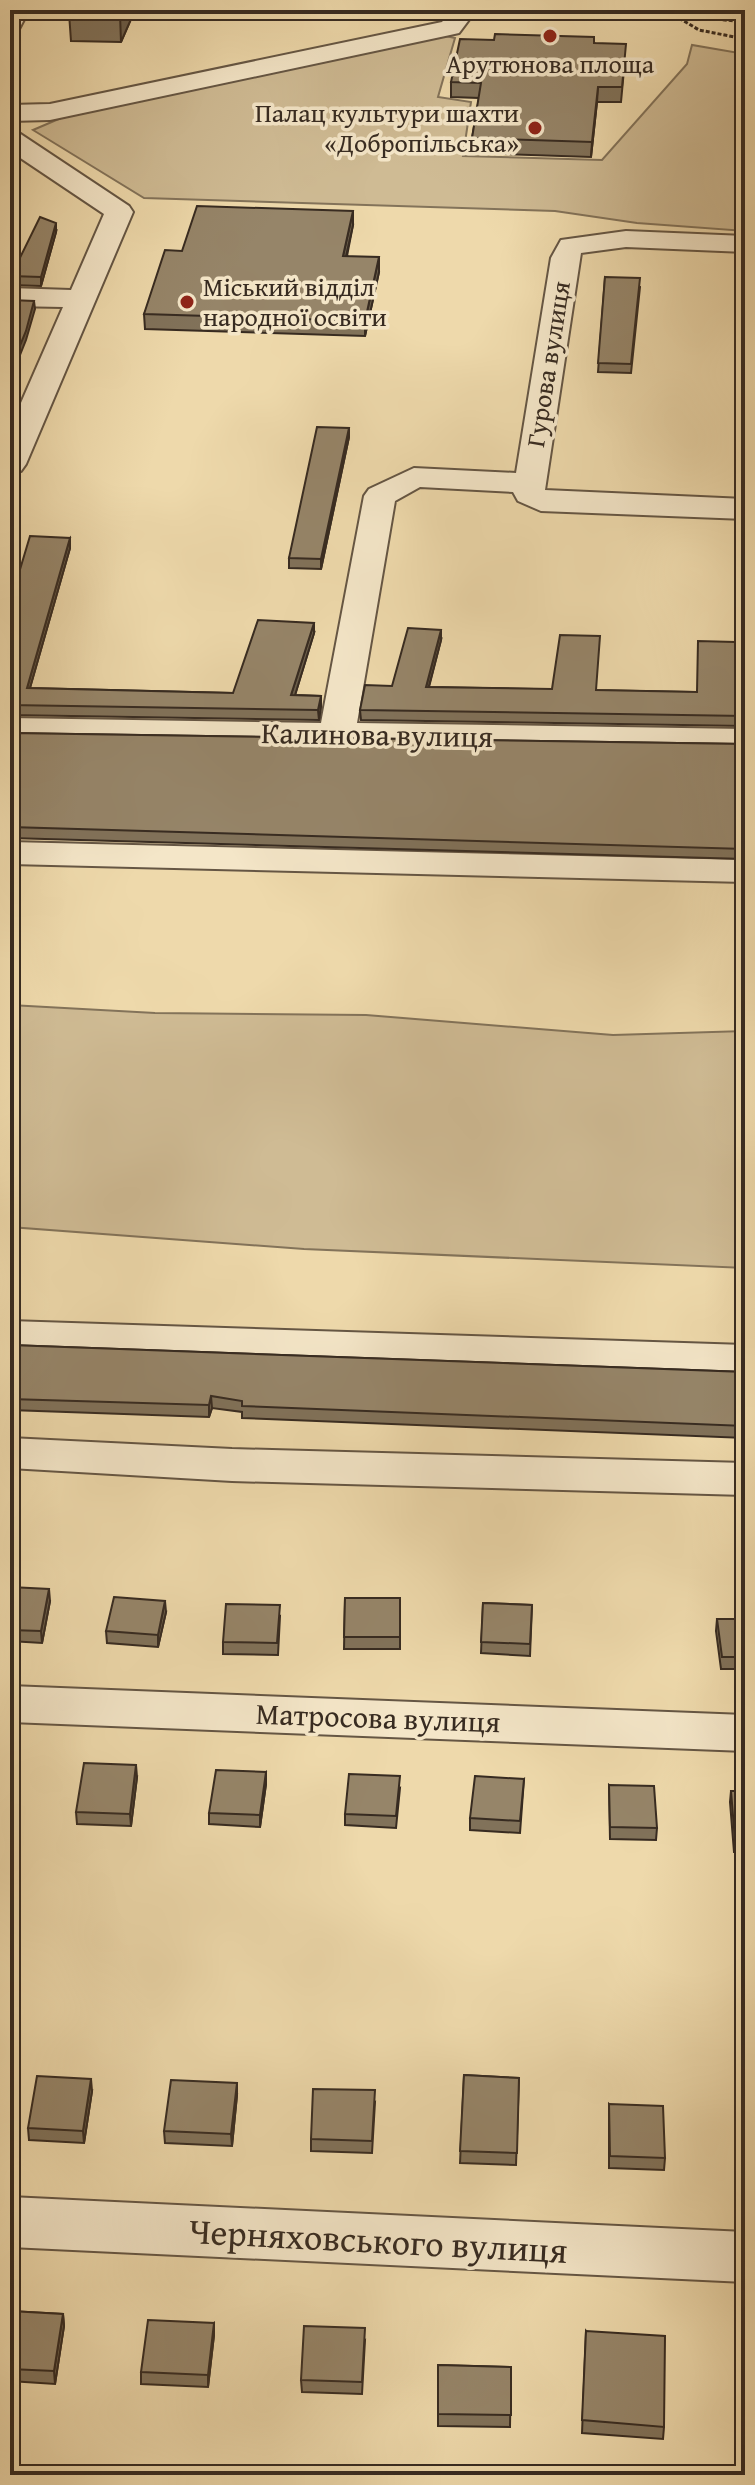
<svg xmlns="http://www.w3.org/2000/svg" width="755" height="2485" font-family="'Gentium Book Plus',serif">
<style>
.green{fill:#cfbb94;stroke:#83735a;stroke-width:2}
.lines{fill:none;stroke-linecap:round;stroke-linejoin:round}
.minor-casing{stroke:#655644;stroke-width:4}
.path{stroke:#372b21;stroke-width:3;stroke-dasharray:4 2;stroke-linecap:butt}
.minor{fill:#f4e6c8;fill-rule:evenodd}
.wall{fill:#81725a;stroke:#372b21;stroke-width:2}
.shaded-wall{fill:#695d4a;stroke:#372b21;stroke-width:2}
.building{fill:#968569;stroke:#372b21;stroke-width:2}
.poi-dot{fill:#8f2418;stroke:#f4e6c8;stroke-width:3}
.labels{text-anchor:middle;stroke-width:7;stroke-linejoin:round;paint-order:stroke}
.far-poi-label{font-size:26px;fill:#372b21;stroke:#f4e6c8}
.far-street-label{font-size:26px;fill:#372b21;stroke:#f4e6c8}
.street-label{font-size:30px;fill:#372b21;stroke:#f4e6c8}
.near-street-label{font-size:36px;fill:#372b21;stroke:#f4e6c8}
</style>
<rect width="100%" height="100%" fill="#eed9ab"/>
<filter id="stains"><feTurbulence type="fractalNoise" baseFrequency=".0025" numOctaves="4"/><feColorMatrix values="0 0 0 0 .2 0 0 0 0 .09 0 0 0 0 .02 0 0 0 .5 -.17"/></filter>
<radialGradient id="worn" r=".72"><stop offset=".6" stop-color="#630" stop-opacity="0"/><stop offset="1" stop-color="#630" stop-opacity=".3"/></radialGradient>
<path class="green" d="M441,35L455,38L438,97L471,102L463,156L602,160L687,64L692,45L745,54V231L637,223L555,211L144,198L33,130L61,118Z
M10,1005L155,1013L366,1015L613,1035L745,1031V1268L304,1249L10,1227Z"/>
<g class="lines">
<g class="minor-casing">
<path id="minor" d="M10,10H29L19,29L10,31Z
M458,10L468,12L471,17L459,33L450,35L50,120L10,121V105L50,104L442,22L450,12Z
M10,131L19,133L129,206L133,212L26,464L21,471L10,473V428L63,307L10,306V288L71,290L104,214L10,151Z
M626,231L745,236V252L626,247L581,253L545,490L745,499V519L541,511L518,501L513,492L420,487L395,501L357,723L745,729V751L10,740V718L321,723L364,496L369,489L414,468L516,473L551,258L561,240Z
M10,842L745,860V882L10,864Z
M10,1321L745,1345V1373L10,1349Z
M10,1438L232,1449L745,1463V1495L232,1481L10,1468Z
M10,1686L745,1715V1751L10,1722Z
M10,2197L745,2232V2282L10,2247Z"/>
</g>
<path class="path" d="M674,15L699,30L745,39
M675,15L745,22"/>
<use href="#minor" class="minor"/>
</g>
<path class="wall" d="M71,10H135L121,42L71,41L69,13Z
M594,43L625,59L621,102H597L591,157L471,153L472,138L479,98L451,97V82Z
M353,225L347,256L379,272L365,336L145,329L144,314L182,251Z
M56,232L41,286L12,285L11,276Z
M605,277L640,287L631,373L598,372Z
M349,437L321,569L289,568V558Z
M70,538V548L30,688L233,693L314,633L295,695L321,696V706L319,720L10,715V603Z
M441,640L429,687L745,693V726L361,720L360,710L392,686Z
M10,733L745,744V859L10,838Z
M10,1345L745,1372V1438L242,1418V1412L212,1408L209,1417L10,1410Z
M10,1587L50,1601L42,1643L10,1641Z
M345,1598H400V1649H344Z
M483,1603L532,1605L530,1656L481,1653Z
M166,1612L158,1647L107,1643L106,1631Z
M280,1616L278,1655L223,1654V1642Z
M717,1619H745V1669H721L716,1631Z
M266,1772V1784L260,1827L209,1824V1813Z
M137,1777L131,1826L77,1824L76,1812Z
M524,1779L520,1833L470,1830V1818Z
M609,1785L657,1828L656,1840L610,1839Z
M400,1788L396,1828L345,1825V1814Z
M731,1791H745V1852H734L730,1802Z
M464,2075L519,2078L516,2165L460,2163Z
M92,2091L84,2143L29,2140L28,2128Z
M237,2095L232,2146L165,2143L164,2131Z
M375,2102L372,2153L311,2151V2139Z
M609,2104L665,2158L664,2170L609,2168Z
M10,2311L63,2314L64,2326L55,2384L10,2381Z
M214,2323V2335L208,2387L141,2384V2372Z
M586,2331L664,2427L663,2439L582,2433Z
M365,2340L362,2394L302,2392L301,2380Z
M438,2365L511,2367L510,2427L438,2426Z"/>
<path class="shaded-wall" d="M122,10H135L121,42L120,14Z
M598,87L597,102L591,157L592,142Z
M353,211V225L343,270V256Z
M56,223V232L41,286V277Z
M379,257V272L365,336V321Z
M34,301L35,309L26,340L10,380V370Z
M349,428V437L321,569V559Z
M70,538V548L27,698V688Z
M314,623V633L292,705L291,695Z
M441,630V640L426,697V687Z
M321,696V706L319,720L318,710Z
M211,1396L212,1408L209,1417V1405Z
M49,1589L50,1601L42,1643L41,1631Z
M165,1601L166,1612L158,1647V1635Z
M136,1765L137,1777L131,1826L130,1814Z
M266,1772V1784L260,1827V1815Z
M91,2079L92,2091L84,2143L83,2131Z
M237,2083V2095L232,2146L231,2134Z
M63,2314L64,2326L55,2384L54,2371Z
M214,2323V2335L208,2387V2375Z"/>
<path class="building" d="M71,10H122L120,14L69,13Z
M495,34L594,37V43L626,44L622,87H598L592,142L472,138L481,83L451,82L460,39L494,40Z
M197,206L353,211L343,256L379,257L365,321L144,314L165,250L182,251Z
M40,217L56,223L41,277L11,276Z
M605,277L640,278L631,364L598,363Z
M10,300L34,301L26,331L10,370Z
M317,427L349,428L321,559L289,558Z
M30,536L70,538L27,688L233,693L258,620L314,623L291,695L321,696L318,710L10,705V603Z
M408,628L441,630L426,687L552,689L560,635L600,636L596,690L697,692L698,641L735,642V693H745V716L360,710L365,685L392,686Z
M10,733L745,744V849L10,827Z
M10,1345L745,1372V1426L242,1406V1401L211,1396L209,1405L10,1399Z
M10,1587L49,1589L41,1631L10,1630Z
M114,1597L165,1601L158,1635L106,1631Z
M345,1598H400V1637H344Z
M483,1603L532,1605L530,1644L481,1642Z
M226,1604L280,1605L277,1643L223,1642Z
M717,1619H745V1657H722Z
M84,1763L136,1765L130,1814L76,1812Z
M216,1770L266,1772L260,1815L209,1813Z
M349,1774L400,1776L396,1816L345,1814Z
M475,1776L524,1779L520,1821L470,1818Z
M609,1785L654,1786L657,1828L610,1827Z
M731,1791H745V1840H735Z
M464,2075L519,2078L517,2153L460,2151Z
M37,2076L91,2079L83,2131L28,2128Z
M171,2080L237,2083L231,2134L164,2131Z
M313,2089L375,2090L372,2141L311,2139Z
M609,2104L663,2106L665,2158L610,2156Z
M10,2311L63,2314L54,2371L10,2369Z
M148,2320L214,2323L208,2375L141,2372Z
M304,2326L365,2328L362,2382L301,2380Z
M586,2331L665,2336L664,2427L582,2420Z
M438,2365L511,2367V2415L438,2414Z"/>
<g class="poi-dot">
<circle cx="550" cy="36" r="8"/>
<circle cx="535" cy="128" r="8"/>
<circle cx="187" cy="302" r="8"/>
</g>
<g class="labels">
<g class="far-poi-label">
<text x="550" y="73">Арутюнова площа</text>
<text x="519" y="122" text-anchor="end">Палац культури шахти<tspan x="519" dy="30">«Добропільська»</tspan></text>
<text x="203" y="296" text-anchor="start">Міський відділ<tspan x="203" dy="30">народної освіти</tspan></text>
</g>
<g class="far-street-label">
<text transform="translate(548 364) rotate(-81)" y="9">Гурова вулиця</text>
</g>
<g class="street-label">
<text transform="translate(377 735) rotate(1)" y="10">Калинова вулиця</text>
<text transform="translate(378 1718) rotate(2)" y="10">Матросова вулиця</text>
</g>
<g class="near-street-label">
<text transform="translate(378 2240) rotate(3)" y="13">Черняховського вулиця</text>
</g>
</g>
<rect width="755" height="2485" fill="none" stroke="#eed9ab" stroke-width="40"/>
<rect x="12" y="12" width="731" height="2461" fill="none" stroke="#372b21" stroke-width="4"/>
<rect x="20" y="20" width="715" height="2445" fill="none" stroke="#372b21" stroke-width="2"/>
<rect width="100%" height="100%" filter="url(#stains)"/>
<rect width="100%" height="100%" fill="url(#worn)"/>
</svg>
